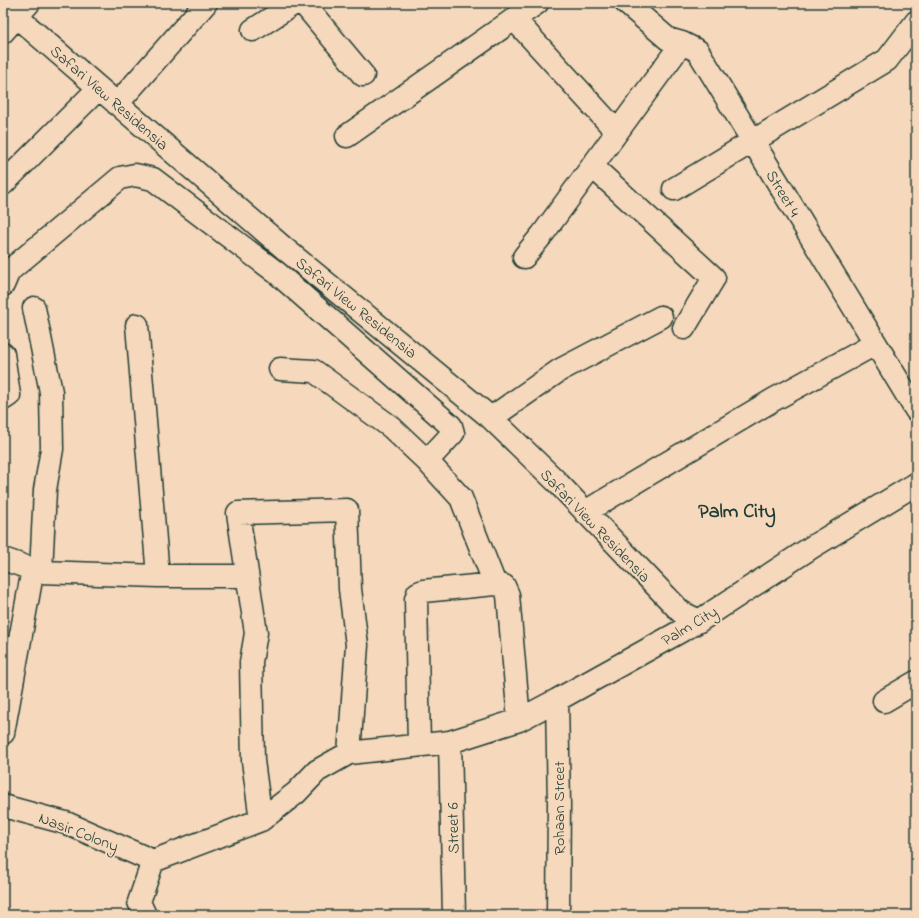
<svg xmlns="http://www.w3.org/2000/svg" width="919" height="918" font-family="'Indie Flower',sans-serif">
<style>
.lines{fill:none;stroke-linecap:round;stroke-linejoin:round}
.minor-casing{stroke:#1f3d34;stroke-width:25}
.minor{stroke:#f6d8bc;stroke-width:22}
.labels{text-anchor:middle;stroke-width:4;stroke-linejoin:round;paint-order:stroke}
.street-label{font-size:16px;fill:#1f3d34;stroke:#f6d8bc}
.district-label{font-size:20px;font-weight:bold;fill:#1f3d34;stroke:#f6d8bc}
</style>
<rect width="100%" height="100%" fill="#f6d8bc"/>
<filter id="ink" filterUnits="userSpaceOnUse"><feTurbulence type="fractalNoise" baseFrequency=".025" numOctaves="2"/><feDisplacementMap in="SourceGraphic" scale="8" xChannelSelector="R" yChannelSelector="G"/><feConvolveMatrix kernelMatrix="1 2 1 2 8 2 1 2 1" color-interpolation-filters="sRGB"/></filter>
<g filter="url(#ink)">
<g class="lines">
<g class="minor-casing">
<path id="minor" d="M303,3L363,75
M626,3L668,39L682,43L698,51L916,410
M3,5L285,249L491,418L557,482L681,612L699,621
M515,20L617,132
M253,30L295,3
M3,32L29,3
M117,104L206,3
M347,136L537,3
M592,166L714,278L684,328
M3,184L99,88
M674,189L887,60L916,22
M524,257L542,235L682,43
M3,285L9,271L120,178L135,175L153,179L277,273L451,426L453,433L427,461
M34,308L51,392L52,449L45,490L41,572
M137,325L158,576
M3,354L9,395L3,399
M280,369L314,371L391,427L427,461L461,498L495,584
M491,418L560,370L661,317
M585,512L773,400L875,344
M3,559L41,572L158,576H247
M557,700L559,804L558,915
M884,701L916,682
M3,733L33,569
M450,742L454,915
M419,745L416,599L418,593L423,591L495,584L504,586L508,595L519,720
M3,806L66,823L153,861L261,820L296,793L317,771L349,753L450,742L519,720L557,700L699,621L812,547L916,484
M261,820L253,761L251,662L256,633L238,513L347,510L350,589L357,645L349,753
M145,915L139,902L153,861"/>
</g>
<use href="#minor" class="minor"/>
</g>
</g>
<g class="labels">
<g class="street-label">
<text transform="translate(110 97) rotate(41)" y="6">Safari View Residensia</text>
<text transform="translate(784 193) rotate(59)" y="6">Street 4</text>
<text transform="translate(357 307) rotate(39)" y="6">Safari View Residensia</text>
<text transform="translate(596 525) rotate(46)" y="6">Safari View Residensia</text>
<text transform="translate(689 625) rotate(-31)" y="6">Palm City</text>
<text transform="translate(558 808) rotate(-90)" y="6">Rohaan Street</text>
<text transform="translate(452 828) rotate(-91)" y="6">Street 6</text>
<text transform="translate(79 831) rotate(21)" y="6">Nasir Colony</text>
</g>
<g class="district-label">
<text x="737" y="517">Palm City</text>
</g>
</g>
<rect width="919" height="918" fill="none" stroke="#f6d8bc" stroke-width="16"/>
<rect x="8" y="8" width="903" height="902" fill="none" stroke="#1f3d34" stroke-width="1.5" filter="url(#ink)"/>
</svg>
